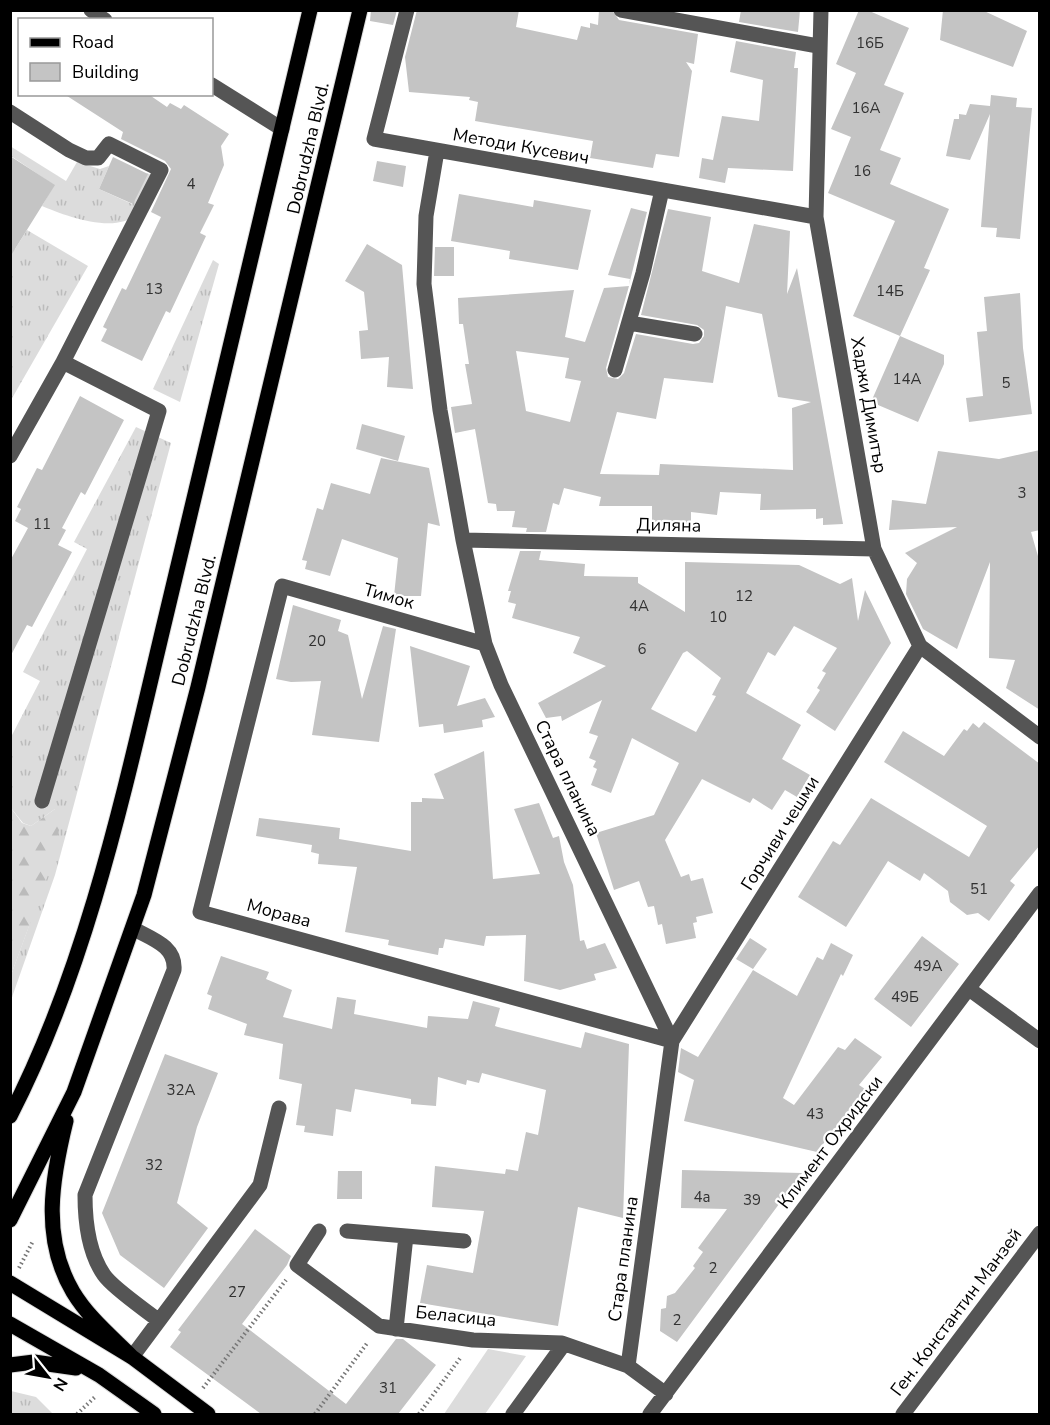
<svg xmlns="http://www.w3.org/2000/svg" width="1050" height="1425" font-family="'Nunito Sans',sans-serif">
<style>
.grass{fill:url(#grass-tufts)}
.forest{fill:url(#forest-firs)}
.garden{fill:#dcdcdc}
.building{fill:#c4c4c4;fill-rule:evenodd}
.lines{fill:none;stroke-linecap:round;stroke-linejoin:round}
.major-casing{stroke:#dbdbdb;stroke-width:17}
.path{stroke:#777;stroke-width:4;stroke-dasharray:1.5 3;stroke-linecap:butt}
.minor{stroke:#555;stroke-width:15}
.major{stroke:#000;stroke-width:15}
.labels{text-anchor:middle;stroke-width:4.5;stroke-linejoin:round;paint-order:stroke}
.number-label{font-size:15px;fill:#313131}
.street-label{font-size:18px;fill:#000;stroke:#fff}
</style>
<defs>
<pattern id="grass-tufts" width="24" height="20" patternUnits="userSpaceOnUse" patternTransform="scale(1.5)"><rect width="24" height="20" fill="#dcdcdc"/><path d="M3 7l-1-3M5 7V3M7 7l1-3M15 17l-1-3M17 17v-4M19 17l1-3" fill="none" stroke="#bbb"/></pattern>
<pattern id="forest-firs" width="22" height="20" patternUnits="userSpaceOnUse" patternTransform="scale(1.5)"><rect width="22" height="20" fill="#dcdcdc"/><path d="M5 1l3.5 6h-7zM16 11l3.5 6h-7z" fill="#bbb"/></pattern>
</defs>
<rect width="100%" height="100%" fill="#fff"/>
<path class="grass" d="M10,146L66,181L77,162L100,169L109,166L99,189L132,204L147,173L151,175C147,186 144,206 136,214C116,235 63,215 42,206L54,185L11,156Z
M27,230L88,266L11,400L10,246L15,249Z
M213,260L219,264L180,402L153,389Z
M136,427L171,443L55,875L11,1000V975L30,923L55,809L31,826L23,823L11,808V737L40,681L23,672L87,549L74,542Z
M11,1391L36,1397L53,1414H11Z"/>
<path class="forest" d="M11,808L22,823L31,826L55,809L60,811L62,818L48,875L11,975Z"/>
<path class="garden" d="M488,1349L526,1356L485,1414H444Z"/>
<path class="building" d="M371,10H397L393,25L370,21Z
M417,10H519L516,27L577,40L581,26L590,28V23L598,25L599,10H612L619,20L698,34L694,64L686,62L692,71L679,157L656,154L653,168L590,158L593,141L475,121L478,102L469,100L470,97L409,92L405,57Z
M741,10H800L798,32L739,22Z
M859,10H867L909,28L884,85L904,93L880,150L901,158L890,184L949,209L924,268L930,270L900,336L853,316L895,221L828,193L851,137L831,129L856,73L836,64Z
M943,10H982L1027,31L1013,67L940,40Z
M736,41L796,52L794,68H798L793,171L728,168L725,183L699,178L702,158L713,160L722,116L759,121L763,80L730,72Z
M64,94H148L167,107L170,103L181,109L184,105L229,134L221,146L224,165L208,203L214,205L200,233L206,236L170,313L166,311L142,361L101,341L107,329L103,327L122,288L126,290L161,217L151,212L171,169L165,161L121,139L123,132Z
M991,95L1017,98L1016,107L1032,108L1020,239L996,237L997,228L981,227L990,114L970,160L946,156L954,119H959V114L966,115L970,104L990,106Z
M10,156L55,185L10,257Z
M113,157L148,174L133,204L99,189Z
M377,161L406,166L403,187L373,181Z
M459,194L533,207L534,200L591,210L578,270L509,259L510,251L451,241Z
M631,208L647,212L629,285L630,279L608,275Z
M668,209L711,217L702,271L739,283L754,224L790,231L787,294L797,268L843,524L823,525V518L816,519V509L760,510L761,494L720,492L717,515L691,512V528L652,527V506H599L601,497L564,488L559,505L553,503L546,532H526L527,528L512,527L515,511H497L496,504L488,503L475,429L455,433L451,407L472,404L465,364H469L463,324H459L458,298L574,290L565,337L585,342L604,288L629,286L606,368L608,377L618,379L624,373L636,334L693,344L699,343L704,336V330L697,325L641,315ZM726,306L762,314L778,397L811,402L792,408L793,470L660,464L659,475L600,474L617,412L656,419L664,378L713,383ZM516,351L569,358L565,378L581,381L570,422L526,411Z
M367,244L402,265L413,389L387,387L389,357L361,359L359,331L368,330L364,292L345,281Z
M435,247H454V276H434Z
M1020,293L1023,348L1032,414L969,422L966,398L983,396L977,332L987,331L984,297Z
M900,336L944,355V364L918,422L871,402Z
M80,396L124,420L85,495L81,492L62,528L66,530L58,545L72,552L32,627L27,625L10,657V561L28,528L15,521L21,509L17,507L37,468L42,470Z
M362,424L405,436L398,461L356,449Z
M1040,450V530L1031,532L1040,563V710L1006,688L1015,660L989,658L990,562L957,649L923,629L906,594L907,579L917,563L905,553L957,527L889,530L892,500L926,504L938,451L999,459Z
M381,458L429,468L440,526L428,523L421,596H394L398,558L342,539L330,576L305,569L307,561L302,560L317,508L323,510L331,483L370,494Z
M520,551H541L539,560L585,564L584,576L638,577V583L685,612V562L799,565L840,584L852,578L858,621L865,590L891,643L835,731L806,712L820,690L817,688L826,673L822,671L837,648L794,626L775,656L768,652L746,693L801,725L782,759L810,775L797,797L785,790L772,810L753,798L750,803L702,779L665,840L681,877L689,874L691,881L703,878L713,913L696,917L697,922L693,923L696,938L666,944L662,924L658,925L654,906L648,907L639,881L614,890L596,833L654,815L679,763L632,738L611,793L591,785L597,769L593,767L596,761L589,758L598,736L589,733L602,700L562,721L561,716L546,718L538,703L606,666L573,653L580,637L512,618L516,604L508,602L511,591H508ZM687,651L721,678L712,695L716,696L696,732L651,709L683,653Z
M293,605L341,620L338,631L348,635L362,699L383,626L396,629L379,742L312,735L321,681L291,682L276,679Z
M410,646L470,666L457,706L485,698L495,717L482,720L483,727L444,733L443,724L419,727Z
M984,722L1040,764V845L1010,881L1015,885L989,921L978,913L967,915L950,902L948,891L924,873L920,881L888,861L846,927L798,897L833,841L840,845L871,798L969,857L987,826L884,762L903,731L944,756L964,729L967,731L973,723L979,728Z
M484,751L493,879L540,874L514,809L539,803L553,838L559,836L564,862L573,885L580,941L584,940L587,949L605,943L617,968L594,974L596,980L560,990L524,981L526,935L486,936L484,946L445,939L443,948H439L438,955L388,945L389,940L345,932L357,867L318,864L319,854L311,852L312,845L256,836L259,818L340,828L339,839L411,851V802H422V798L444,799L434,774Z
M922,936L959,964L911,1027L874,999Z
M750,938L767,949L753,969L736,959Z
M831,943L853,955L843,976L841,974L783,1098L794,1105L838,1047L845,1050L855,1038L882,1057L859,1085L865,1089L817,1152L684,1121L694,1080L678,1072L681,1048L698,1057L753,970L797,996L817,957L823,960Z
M221,956L269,972L266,979L292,990L283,1017L332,1029L337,997L356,1000L354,1014L427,1028L428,1016L468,1019L473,1001L500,1008L495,1026L498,1027L581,1048L585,1032L629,1044L623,1218L578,1207L558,1326L420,1303L427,1265L473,1273L484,1211L432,1207L435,1166L505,1174L506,1169L518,1171L526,1132L538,1135L546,1090L482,1073L479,1083L467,1080L466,1085L438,1077L436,1106L411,1104V1099L355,1089L351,1112L336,1109L333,1136L304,1132L305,1126L296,1125L302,1084L279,1079L283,1044L244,1035L247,1024L208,1009L212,996L207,994Z
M165,1054L218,1073L197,1127L177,1203L208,1228L164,1288L120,1255L102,1213Z
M682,1170L802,1173L677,1342L660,1331L661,1309L666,1308L667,1296L675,1293L695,1268L693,1266L703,1252L698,1248L727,1209L681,1208Z
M338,1171H362V1199H337Z
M255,1229L291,1256L287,1265L242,1324L346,1404L396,1339H403L436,1365L398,1414H261L170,1347L181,1332L178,1330Z"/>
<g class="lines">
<g class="major-casing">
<path id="major" d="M10,1116C89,963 126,783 166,616C214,414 262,213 310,10
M66,1121C52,1178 41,1238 73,1292C88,1317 111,1336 132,1357
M10,1220L74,1092L144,895L198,687L360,10
M10,1283L132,1357L208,1414
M10,1324L99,1375L154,1414
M10,1365L34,1362L76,1368"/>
</g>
<path class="path" d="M19,1268L33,1241
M203,1388L286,1280
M77,1414L96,1396
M315,1414L368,1342
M419,1414L461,1357"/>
<path class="minor" d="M91,10L105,20
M407,10L374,139L816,217
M621,10L818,46
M821,10L816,217L874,549L920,646L1040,737
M212,85L282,129
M10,112L69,150L86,158H98L109,144L161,170L63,362L159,411L42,801
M437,151L426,216L424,284L440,410L463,540L485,644L501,685L672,1041L628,1366L666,1394
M629,323L695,334
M615,370L643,273L662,190
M10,456L63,362
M463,540L874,549
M485,644L282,586L200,912L672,1041L920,646
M134,929C152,939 176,946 174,970L85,1195C85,1222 88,1252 104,1275C113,1288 144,1309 158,1320
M969,989L1040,1041
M319,1231L297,1265L379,1326L473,1340L562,1343L628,1366
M347,1231L406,1236
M396,1329L406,1236L464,1241
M132,1357L260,1185L279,1108
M513,1414L564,1344
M650,1414L1040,893
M903,1414L1040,1233"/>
<use href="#major" class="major"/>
</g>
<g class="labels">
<g class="number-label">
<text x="870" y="48">16Б</text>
<text x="866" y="113">16А</text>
<text x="862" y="176">16</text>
<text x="191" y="189">4</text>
<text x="154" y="294">13</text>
<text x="890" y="296">14Б</text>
<text x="907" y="384">14А</text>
<text x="1006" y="388">5</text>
<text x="1022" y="498">3</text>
<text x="42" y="529">11</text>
<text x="744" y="601">12</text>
<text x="639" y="611">4А</text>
<text x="718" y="622">10</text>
<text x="317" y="646">20</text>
<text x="642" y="654">6</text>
<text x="979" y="894">51</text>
<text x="928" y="971">49А</text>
<text x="905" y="1002">49Б</text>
<text x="181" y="1095">32А</text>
<text x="815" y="1119">43</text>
<text x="154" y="1170">32</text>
<text x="702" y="1202">4a</text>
<text x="752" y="1205">39</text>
<text x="713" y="1273">2</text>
<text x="237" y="1297">27</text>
<text x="677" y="1325">2</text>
<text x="388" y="1393">31</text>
</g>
<g class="street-label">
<text transform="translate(521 146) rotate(10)" y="6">Методи Кусевич</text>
<text transform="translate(308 148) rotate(-77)" y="6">Dobrudzha Blvd.</text>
<text transform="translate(869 405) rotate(80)" y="6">Хаджи Димитър</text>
<text transform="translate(669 525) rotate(1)" y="6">Диляна</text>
<text transform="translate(389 596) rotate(16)" y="6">Тимок</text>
<text transform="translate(194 620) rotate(-76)" y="6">Dobrudzha Blvd.</text>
<text transform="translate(568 778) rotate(64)" y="6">Стара планина</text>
<text transform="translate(780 833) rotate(-58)" y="6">Горчиви чешми</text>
<text transform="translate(279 913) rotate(15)" y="6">Морава</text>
<text transform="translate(830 1142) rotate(-53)" y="6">Климент Охридски</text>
<text transform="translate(623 1259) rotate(-82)" y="6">Стара планина</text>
<text transform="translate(956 1312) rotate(-53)" y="6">Ген. Константин Манзей</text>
<text transform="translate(456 1316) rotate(6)" y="6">Беласица</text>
</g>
</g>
<rect width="1050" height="1425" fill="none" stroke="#000000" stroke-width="24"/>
<rect x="18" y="18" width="195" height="78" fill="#ffffff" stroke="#999999" stroke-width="1.5"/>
<rect x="30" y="38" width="30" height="9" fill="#000000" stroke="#999999" stroke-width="1.5"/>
<text x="72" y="48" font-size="18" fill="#000000">Road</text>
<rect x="30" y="63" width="30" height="18" fill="#c4c4c4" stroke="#999999" stroke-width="1.5"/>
<text x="72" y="78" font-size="18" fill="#000000">Building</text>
<g transform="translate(48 1377) rotate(121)" stroke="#ffffff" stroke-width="4.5" paint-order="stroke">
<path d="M0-4.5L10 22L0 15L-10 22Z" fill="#000000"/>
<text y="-9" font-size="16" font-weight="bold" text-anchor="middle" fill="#000000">N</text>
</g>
</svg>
